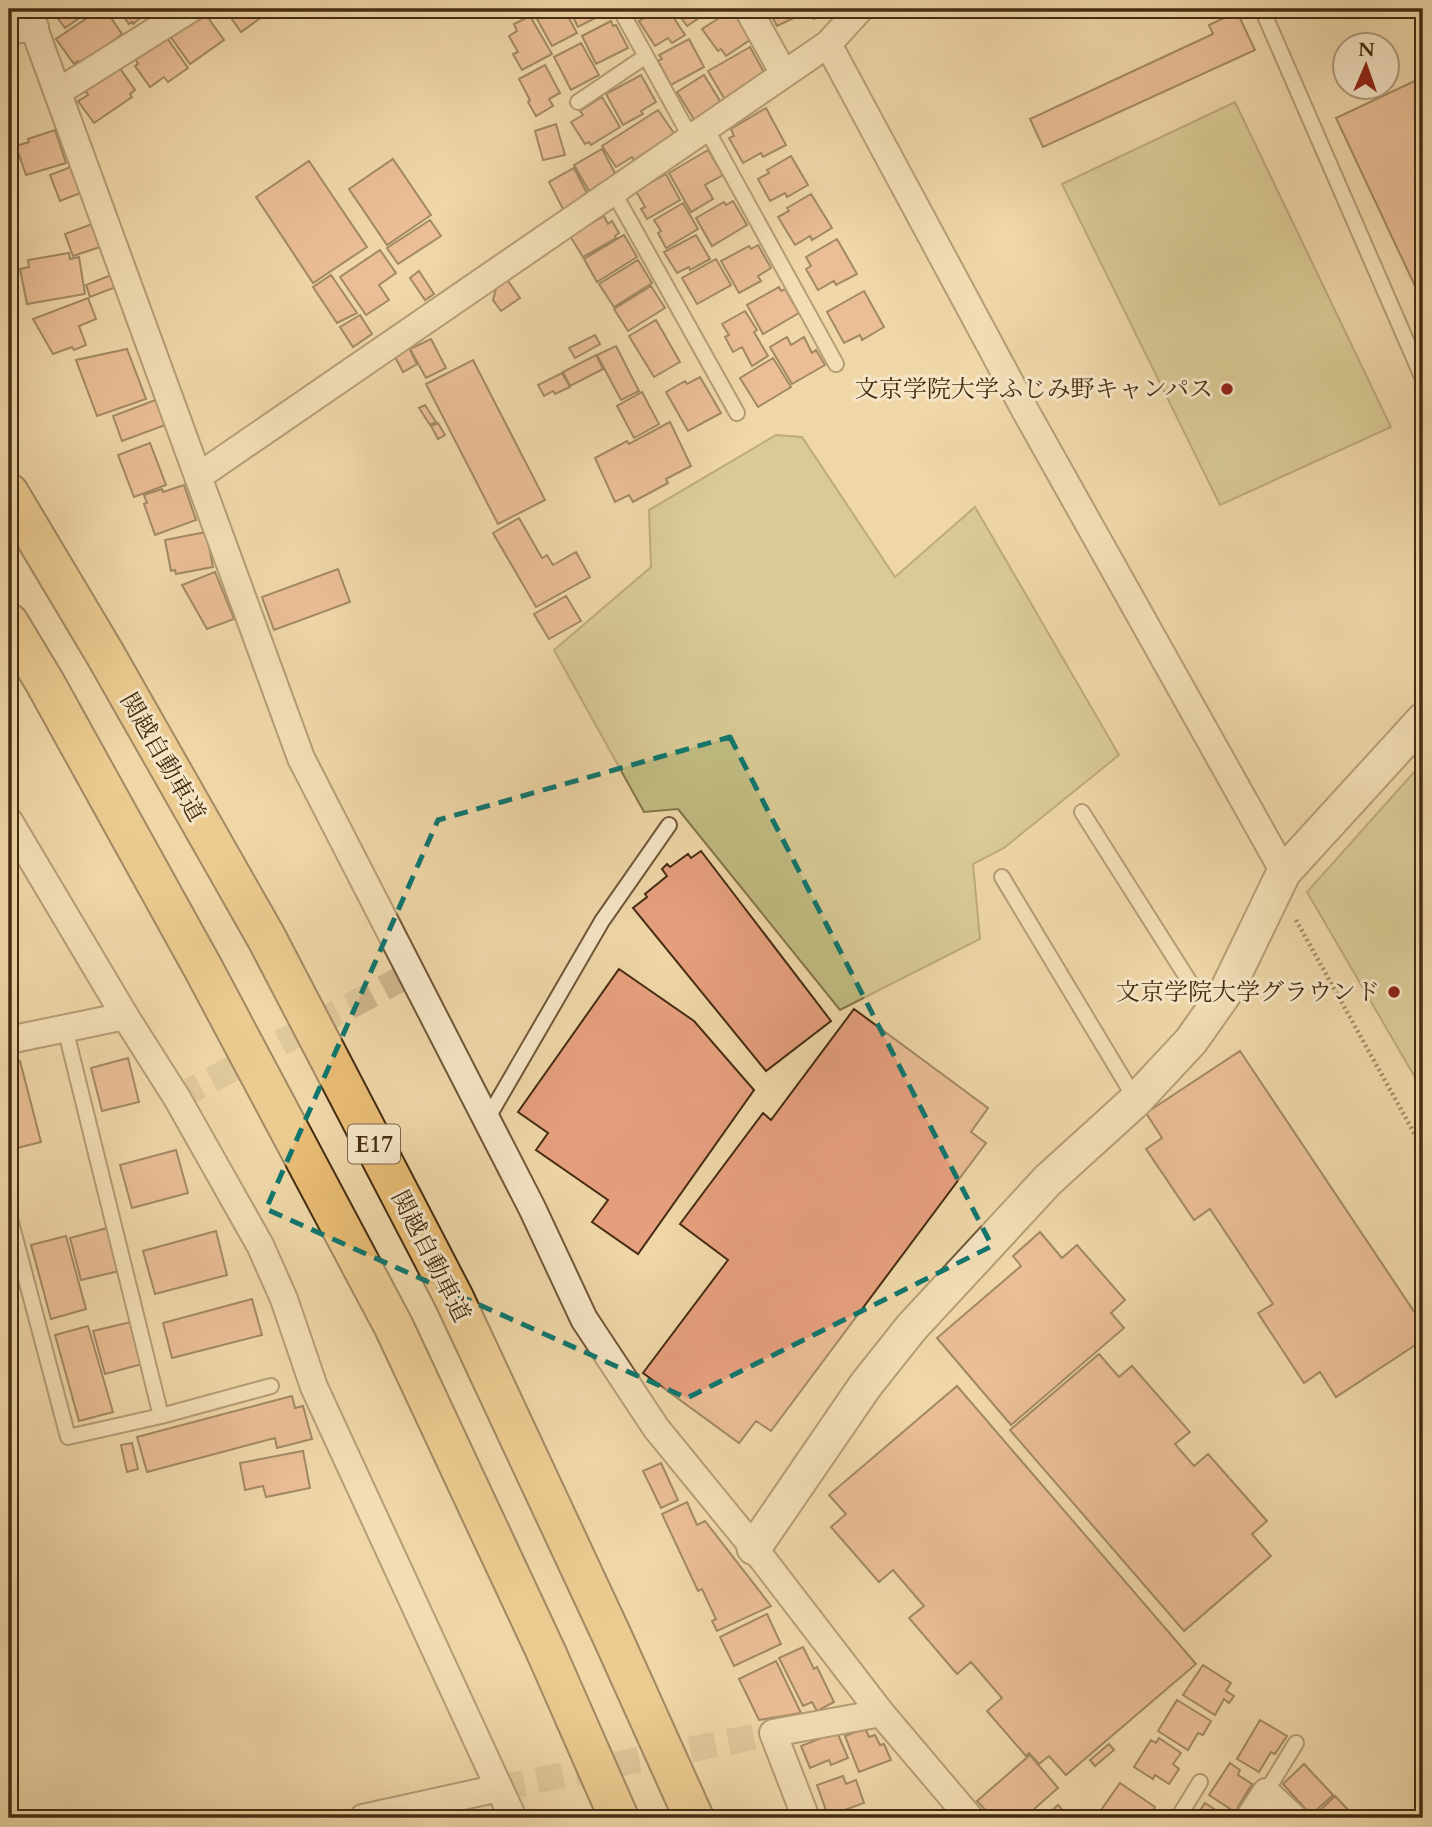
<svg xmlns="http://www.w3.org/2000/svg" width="1432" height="1827" font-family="Cardo,'Noto Serif JP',serif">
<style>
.green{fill:#c1bc82;stroke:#83744a;stroke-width:2}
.building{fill:#e7a07f;stroke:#452c12;stroke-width:2}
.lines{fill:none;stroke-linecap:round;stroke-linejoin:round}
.minor-tunnel{stroke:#cdb58a;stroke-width:26;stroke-dasharray:26 13;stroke-linecap:butt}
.service-casing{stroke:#705738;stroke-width:18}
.minor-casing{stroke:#705738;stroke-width:30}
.tertiary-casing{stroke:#705738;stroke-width:37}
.motorway-casing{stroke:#452c12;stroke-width:42}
.path{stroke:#452c12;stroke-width:4.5;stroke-dasharray:2 3.5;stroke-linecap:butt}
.service{stroke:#f5e5c6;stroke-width:14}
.minor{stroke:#f5e5c6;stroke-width:26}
.tertiary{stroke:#f5e5c6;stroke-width:33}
.motorway{stroke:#e8bc74;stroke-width:38}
.marked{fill:none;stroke:#0f766e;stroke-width:5;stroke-dasharray:14 9;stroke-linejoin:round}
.poi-dot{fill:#8f2418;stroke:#f5e5c6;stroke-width:2.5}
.labels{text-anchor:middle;stroke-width:6;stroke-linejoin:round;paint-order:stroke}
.shield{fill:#f5e5c6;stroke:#7a6448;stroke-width:2}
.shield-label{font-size:23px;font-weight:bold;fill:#452c12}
.poi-label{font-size:24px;fill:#452c12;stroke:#f5e5c6;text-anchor:end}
.street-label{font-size:24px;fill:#452c12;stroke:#f5e5c6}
</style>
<rect width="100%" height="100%" fill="#efd7a8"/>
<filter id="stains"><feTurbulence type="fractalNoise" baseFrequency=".00286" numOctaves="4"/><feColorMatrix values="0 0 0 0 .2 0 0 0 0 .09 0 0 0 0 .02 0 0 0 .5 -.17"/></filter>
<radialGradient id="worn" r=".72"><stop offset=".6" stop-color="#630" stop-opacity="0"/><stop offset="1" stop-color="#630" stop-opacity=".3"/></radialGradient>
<path class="green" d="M1235,102L1391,427L1220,505L1062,184Z
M776,435L802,437L895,577L975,507L1119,755L1004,848L973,864L980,939L840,1010L678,809L644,812L554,650L651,567L649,510Z
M1423,762V1091L1307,892Z"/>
<path class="building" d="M51,9H91V10L65,28Z
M100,9H105L122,34L81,64L78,61L74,64L56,39Z
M119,9H151L133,24L132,22L129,24Z
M238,9H262L266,14L241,32L229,15Z
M556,9L558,11L564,9L577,33L552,46L537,19Z
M569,9H605L607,12L578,27Z
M632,9H652L637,18Z
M659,9H668L685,35L672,43L668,38L655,46L639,21Z
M675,9H713L687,26Z
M733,9L753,38L726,56L721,49L718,51L702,29Z
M768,9H797L800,15L777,26Z
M810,9H836L814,19Z
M1237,12L1255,50L1043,147L1030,119L1213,34L1209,25Z
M206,15L224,40L190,64L170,36L197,17L199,20Z
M530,16L552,54L522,70L513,54L518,52L509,36L517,31L514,24Z
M611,21L613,26L616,25L628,48L596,64L582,36Z
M165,35L188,68L168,82L164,77L150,87L135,66L138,64L134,57Z
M689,39L704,67L671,85L658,61L662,59L659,55Z
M581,43L599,75L571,90L554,57Z
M750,47L766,76L727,103L708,71Z
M11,59L16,79L9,80L11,86H9V60Z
M545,65L560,93L549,99L553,106L536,116L528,102L530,100L519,79Z
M119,67L135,90L130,94L132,97L94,123L78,101L88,95L85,90Z
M641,75L656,102L641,111L643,114L623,125L606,94Z
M704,75L722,104L695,121L677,92Z
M1423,77V303L1336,118Z
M602,97L620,127L591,145L589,142L585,144L571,122L583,115L580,111Z
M766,108L786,145L763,157L761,153L743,163L729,138L734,136L731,129Z
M658,110L676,136L650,154L649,150L634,160L632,157L616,167L602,146Z
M556,124L565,155L543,160L535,131Z
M55,130L66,163L26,175L16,146L29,142L28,139Z
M9,138L17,170L9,172Z
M602,149L616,175L589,191L574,165Z
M708,150L723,175L705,185L713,199L691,212L669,173Z
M791,156L808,185L787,197L785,193L770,201L758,179L769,173L767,170Z
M393,159L431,215L387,245L349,189Z
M309,161L367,247L313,283L256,197Z
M73,166L83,192L60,201L50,175Z
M574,168L590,199L564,211L549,182Z
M666,174L680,200L647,219L641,209L645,207L636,191Z
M811,194L832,228L812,240L810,236L795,245L778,217L789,211L787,208Z
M733,201L747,225L712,246L696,218L724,202L726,205Z
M683,203L698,229L666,248L658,233L661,231L654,220Z
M604,216L608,224L612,221L619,233L615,236L616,238L583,257L570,236Z
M430,220L441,236L398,264L387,248Z
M92,224L100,247L73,256L65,234Z
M624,235L637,257L597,282L584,259Z
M696,235L710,259L690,270L689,267L677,273L664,252Z
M837,239L857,274L836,285L834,281L818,290L806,269L811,266L806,257Z
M758,245L771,268L758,276L761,281L739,293L721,261L749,246L751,249Z
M380,250L396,273L379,285L389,300L366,315L340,277Z
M69,253L70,259L79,257L85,294L27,304L20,269L29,267L28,260Z
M716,259L731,285L697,304L682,278Z
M638,260L652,283L614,307L599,284Z
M419,271L434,294L425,300L410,278Z
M111,275L116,287L90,297L86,285Z
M331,275L357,313L337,323L313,287Z
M506,278L520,298L501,311L493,300L497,285Z
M651,286L665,308L628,331L614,309Z
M779,287L781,291L785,289L799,313L763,334L747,305Z
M864,291L884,327L862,340L860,335L844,343L827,312Z
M88,298L96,319L79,326L86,345L74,350L72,347L53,354L33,319Z
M745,311L757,330L754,332L768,356L752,366L742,347L733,352L725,337L729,335L722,324Z
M360,315L372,334L353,347L340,327Z
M656,320L680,362L654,377L629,336Z
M595,335L600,344L575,358L569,348Z
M787,337L791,345L804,337L812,353L816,350L825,365L792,384L770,347Z
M431,339L446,368L426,378L410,349Z
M616,346L639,391L621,400L597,355Z
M409,348L417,364L403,372L394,355Z
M127,349L146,399L97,416L76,360Z
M596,355L603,369L570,386L563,372Z
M773,358L791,387L758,407L740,378Z
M473,360L545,500L498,524L426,384Z
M562,373L570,387L555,394L553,391L544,396L538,385Z
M700,377L721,413L688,431L666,392L685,381L687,384Z
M642,392L659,424L634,438L617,406Z
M158,399L168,424L122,441L113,416Z
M425,405L436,422L430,425L419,408Z
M670,422L691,466L666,479L668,483L633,502L629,495L615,502L595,458L627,441L629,444Z
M438,423L445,435L438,439L431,426Z
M150,443L166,485L134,497L118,455Z
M184,485L196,520L155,535L144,504L147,503L144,495L162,489L163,492Z
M519,518L542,558L547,555L553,565L576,552L590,577L536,607L493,533Z
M206,532L213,567L176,574L175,570L171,571L165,540Z
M338,569L350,602L274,630L262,597Z
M215,572L234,619L207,629L182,585Z
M566,596L581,621L549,639L534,614Z
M701,851L831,1021L766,1071L633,908L647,897L645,894L667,876L662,869L667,864L670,867L688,854L691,858Z
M619,969L694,1021L754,1090L638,1254L592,1222L608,1200L536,1150L548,1133L518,1112Z
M854,1009L988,1108L971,1132L986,1143L771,1431L756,1421L739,1443L643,1373L728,1260L680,1224L763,1113L771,1120Z
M1240,1051L1423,1325V1340L1336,1397L1320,1372L1304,1383L1258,1313L1273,1304L1210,1209L1194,1220L1146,1149L1162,1138L1146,1113Z
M128,1058L139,1102L102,1111L91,1068Z
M20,1061L41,1142L9,1150V1064Z
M176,1150L188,1193L132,1208L120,1165Z
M107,1228L119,1271L81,1280L70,1238Z
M216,1231L227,1275L155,1294L143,1251Z
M1040,1232L1062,1258L1077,1245L1125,1300L1111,1313L1124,1328L1011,1425L937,1338L1021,1266L1013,1256Z
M66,1236L86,1309L51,1319L31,1245Z
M252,1299L262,1335L172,1358L163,1323Z
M131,1322L142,1364L105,1374L93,1331Z
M88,1326L113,1412L79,1421L55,1335Z
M1099,1354L1119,1377L1132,1366L1190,1432L1175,1444L1194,1466L1208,1454L1267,1521L1252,1534L1271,1556L1184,1631L1010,1430Z
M957,1386L1196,1664L1066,1775L1049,1756L1039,1764L1029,1753L1026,1756L987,1711L1002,1698L971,1662L957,1674L909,1618L924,1606L893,1570L879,1582L831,1527L846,1514L829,1495Z
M292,1396L295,1408L303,1406L312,1439L277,1448L275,1438L147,1472L137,1437Z
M132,1443L138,1469L127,1472L121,1445Z
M303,1451L310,1488L266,1497L263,1486L245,1490L240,1463Z
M661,1463L678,1500L661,1508L643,1471Z
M687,1502L697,1525L705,1521L771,1606L717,1631L712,1621L716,1619L702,1589L698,1591L662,1514Z
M767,1614L781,1644L734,1666L720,1637Z
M803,1647L814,1669L817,1667L834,1702L817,1711L812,1702L803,1706L779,1658Z
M776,1661L801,1713L759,1720L739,1679Z
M1203,1665L1231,1683L1226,1691L1234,1696L1229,1703L1224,1699L1215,1715L1183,1695Z
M1177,1700L1211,1721L1203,1735L1198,1733L1188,1750L1158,1731Z
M1260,1720L1287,1736L1275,1754L1271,1752L1259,1772L1237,1759Z
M865,1728L869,1737L875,1735L880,1745L884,1744L891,1760L859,1772L845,1736Z
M837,1732L848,1758L831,1765L829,1760L810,1768L801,1746Z
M1159,1738L1181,1753L1173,1764L1179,1769L1169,1784L1155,1775L1153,1779L1134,1767L1151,1740L1156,1743Z
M1109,1744L1114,1750L1095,1766L1090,1760Z
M1030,1755L1058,1788L1024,1818H993L977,1801Z
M1230,1763L1240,1770L1238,1775L1252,1784L1235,1812L1209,1795Z
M1304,1764L1333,1795L1311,1815L1283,1784Z
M843,1776L846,1784L856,1780L864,1803L828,1816L817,1785Z
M1120,1783L1155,1807L1147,1818H1107L1109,1816L1101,1810Z
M1335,1796L1356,1818H1312Z
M1205,1803L1228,1818H1195Z
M1058,1805L1070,1818H1044Z"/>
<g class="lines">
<path class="minor-tunnel" d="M177,1098L412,973
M499,1788L773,1733"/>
<g class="service-casing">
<path id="service" d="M620,9L691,138
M1262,9L1423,379
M578,102L646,56
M706,128L836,364
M613,191L737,413
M1082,812L1210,1014
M1002,877L1136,1100
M65,1028L161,1416
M486,1121L602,921L669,825
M9,1215L68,1437L161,1416L271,1386
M1266,1792L1296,1743
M1178,1818L1200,1782"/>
</g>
<g class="minor-casing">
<path id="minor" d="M27,9L301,758L532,1208L584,1319L656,1428L754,1548L881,1713L970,1818
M748,9L784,74
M9,31L35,27
M828,44L1026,412L1284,872
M58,92L190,9
M199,476L828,44L860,9
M9,821L125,1016L177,1098L260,1245L284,1299L314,1387L513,1818
M9,1040L125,1016
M363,1818L499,1788
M806,1818L773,1733L881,1713
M1249,1818L1266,1792L1294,1818"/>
</g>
<g class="tertiary-casing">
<path id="tertiary" d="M754,1548L865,1386L911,1328L1048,1180L1136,1100L1191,1041L1227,990L1284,872L1423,720"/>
</g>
<g class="motorway-casing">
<path id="motorway" d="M9,493L105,654L266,937L454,1298L611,1634L694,1818
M9,623L44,681L203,968L394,1327L546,1652L619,1818"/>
</g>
<path class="path" d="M1296,920L1423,1149"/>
<use href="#service" class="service"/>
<use href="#minor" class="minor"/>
<use href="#tertiary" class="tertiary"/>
<use href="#motorway" class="motorway"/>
</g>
<path d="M0 0H1432V1827H0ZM730,737L992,1246L687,1398L266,1209L438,820Z" fill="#efd7a8" fill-opacity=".55" fill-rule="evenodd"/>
<path class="marked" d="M730,737L992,1246L687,1398L266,1209L438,820Z"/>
<g class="poi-dot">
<circle cx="1227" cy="389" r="7"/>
<circle cx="1394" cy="992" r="7"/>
</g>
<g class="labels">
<rect class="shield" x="348" y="1124.5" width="52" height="39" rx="5"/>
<g class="shield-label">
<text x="374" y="1152">E17</text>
</g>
<g class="poi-label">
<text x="1213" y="397">文京学院大学ふじみ野キャンパス</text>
<text x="1380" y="1000">文京学院大学グラウンド</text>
</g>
<g class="street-label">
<text transform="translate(163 757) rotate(60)" y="8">関越自動車道</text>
<text transform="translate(431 1256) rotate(63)" y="8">関越自動車道</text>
</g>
</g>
<rect width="1432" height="1827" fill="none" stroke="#efd7a8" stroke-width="35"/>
<rect x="10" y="10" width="1411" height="1806" fill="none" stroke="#452c12" stroke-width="3.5"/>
<rect x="18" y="18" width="1397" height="1792" fill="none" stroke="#452c12" stroke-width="2"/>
<g transform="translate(1366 66) rotate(2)"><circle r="33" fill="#f5e5c6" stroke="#af9b7e" stroke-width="2"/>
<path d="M0-5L12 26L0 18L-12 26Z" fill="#8f2418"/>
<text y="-10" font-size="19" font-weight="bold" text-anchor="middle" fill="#452c12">N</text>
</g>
<rect width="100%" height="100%" filter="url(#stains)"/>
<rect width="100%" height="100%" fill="url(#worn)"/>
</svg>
